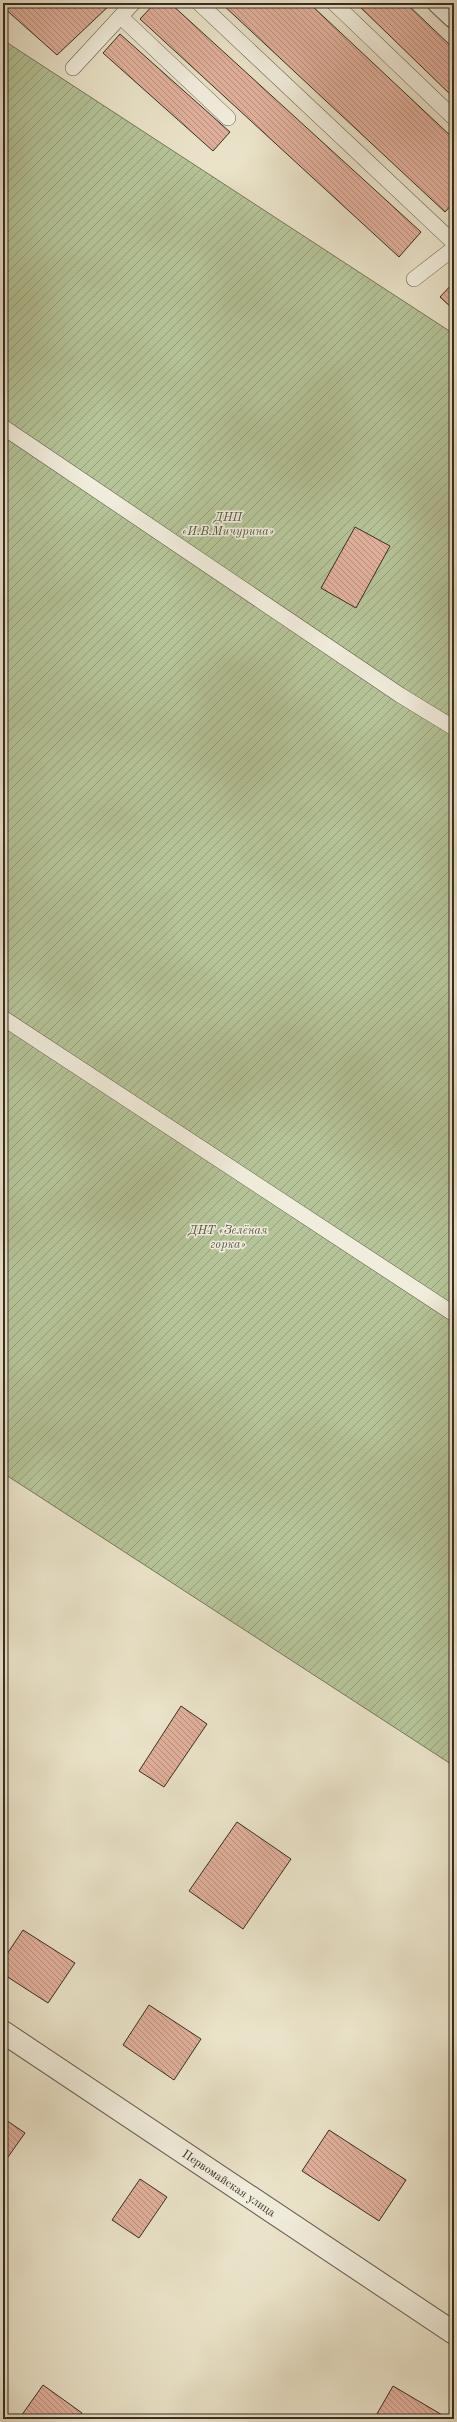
<svg xmlns="http://www.w3.org/2000/svg" width="457" height="2422" font-family="'Old Standard TT',serif">
<style>
.garden{fill:url(#garden-furrows);stroke:#76785e}
.building{fill:url(#building-back-hatch);stroke:#362d24}
.lines{fill:none;stroke-linecap:round;stroke-linejoin:round}
.service-casing{stroke:#635a4d;stroke-width:16}
.minor-casing{stroke:#635a4d;stroke-width:24}
.tertiary-casing{stroke:#635a4d;stroke-width:24}
.service{stroke:#f1eddc;stroke-width:15}
.minor{stroke:#f1eddc;stroke-width:22}
.tertiary{stroke:#f1eddc;stroke-width:22}
.labels{text-anchor:middle;stroke-width:3;stroke-linejoin:round;paint-order:stroke}
.park-label{font-size:12px;font-style:italic;fill:#565341;stroke:#f1eddc}
.street-label{font-size:12px;fill:#362d24;stroke:#f1eddc}
</style>
<defs>
<pattern id="garden-furrows" width="10" height="10" patternUnits="userSpaceOnUse"><rect width="10" height="10" fill="#b5c498"/><path d="M-1 1l2-2M0 10L10 0M9 11l2-2" fill="none" stroke="#94a07c"/></pattern>
<pattern id="building-back-hatch" width="6" height="6" patternUnits="userSpaceOnUse"><rect width="6" height="6" fill="#e1b09c"/><path d="M-1 5l2 2M0 0l6 6M5-1l2 2" fill="none" stroke="#b7907f"/></pattern>
</defs>
<rect width="100%" height="100%" fill="#eae3c9"/>
<filter id="stains"><feTurbulence type="fractalNoise" baseFrequency=".005" numOctaves="4"/><feColorMatrix values="0 0 0 0 .2 0 0 0 0 .09 0 0 0 0 .02 0 0 0 .5 -.17"/></filter>
<radialGradient id="worn" r=".72"><stop offset=".6" stop-color="#630" stop-opacity="0"/><stop offset="1" stop-color="#630" stop-opacity=".3"/></radialGradient>
<path class="garden" d="M3,40L454,334V1766L3,1473Z"/>
<path class="building" d="M3,3H42L47,7L51,3H112L57,55L3,7Z
M155,3H170L421,232L399,257L140,19Z
M221,3H309L454,139V202L445,212Z
M356,3H406L454,49V98Z
M120,34L230,132L213,151L103,53Z
M454,282V310L440,297Z
M355,527L390,546L356,608L321,588Z
M181,1706L207,1724L164,1787L139,1771Z
M237,1822L291,1859L243,1929L189,1891Z
M23,1930L75,1963L48,2003L3,1974V1960Z
M149,2005L201,2039L174,2080L123,2045Z
M3,2118L25,2133L3,2164Z
M329,2130L406,2180L379,2221L302,2171Z
M140,2179L167,2197L139,2238L112,2220Z
M43,2385L82,2413L78,2419H19Z
M393,2386L449,2419H374Z"/>
<g class="lines">
<g class="service-casing">
<path id="service" d="M199,3L454,243
M334,3L454,118
M121,17L228,118
M73,68L133,3
M414,279L454,248
M3,427L400,695L454,728
M3,1018L454,1314"/>
</g>
<g class="minor-casing">
<path id="minor" d="M3,2032L454,2333"/>
</g>
<g class="tertiary-casing">
<path id="tertiary" d="M439,3L454,17"/>
</g>
<use href="#service" class="service"/>
<use href="#minor" class="minor"/>
<use href="#tertiary" class="tertiary"/>
</g>
<g class="labels">
<g class="park-label">
<text x="228" y="521">ДНП<tspan x="228" dy="14">«И.В.Мичурина»</tspan></text>
<text x="228" y="1234">ДНТ «Зелёная<tspan x="228" dy="14">горка»</tspan></text>
</g>
<g class="street-label">
<text transform="translate(229 2183) rotate(34)" y="4">Первомайская улица</text>
</g>
</g>
<rect width="457" height="2422" fill="none" stroke="#eae3c9" stroke-width="16"/>
<rect x="4" y="4" width="449" height="2414" fill="none" stroke="#362d24" stroke-width="2"/>
<rect x="8" y="8" width="441" height="2406" fill="none" stroke="#362d24"/>
<rect width="100%" height="100%" filter="url(#stains)"/>
<rect width="100%" height="100%" fill="url(#worn)"/>
</svg>
